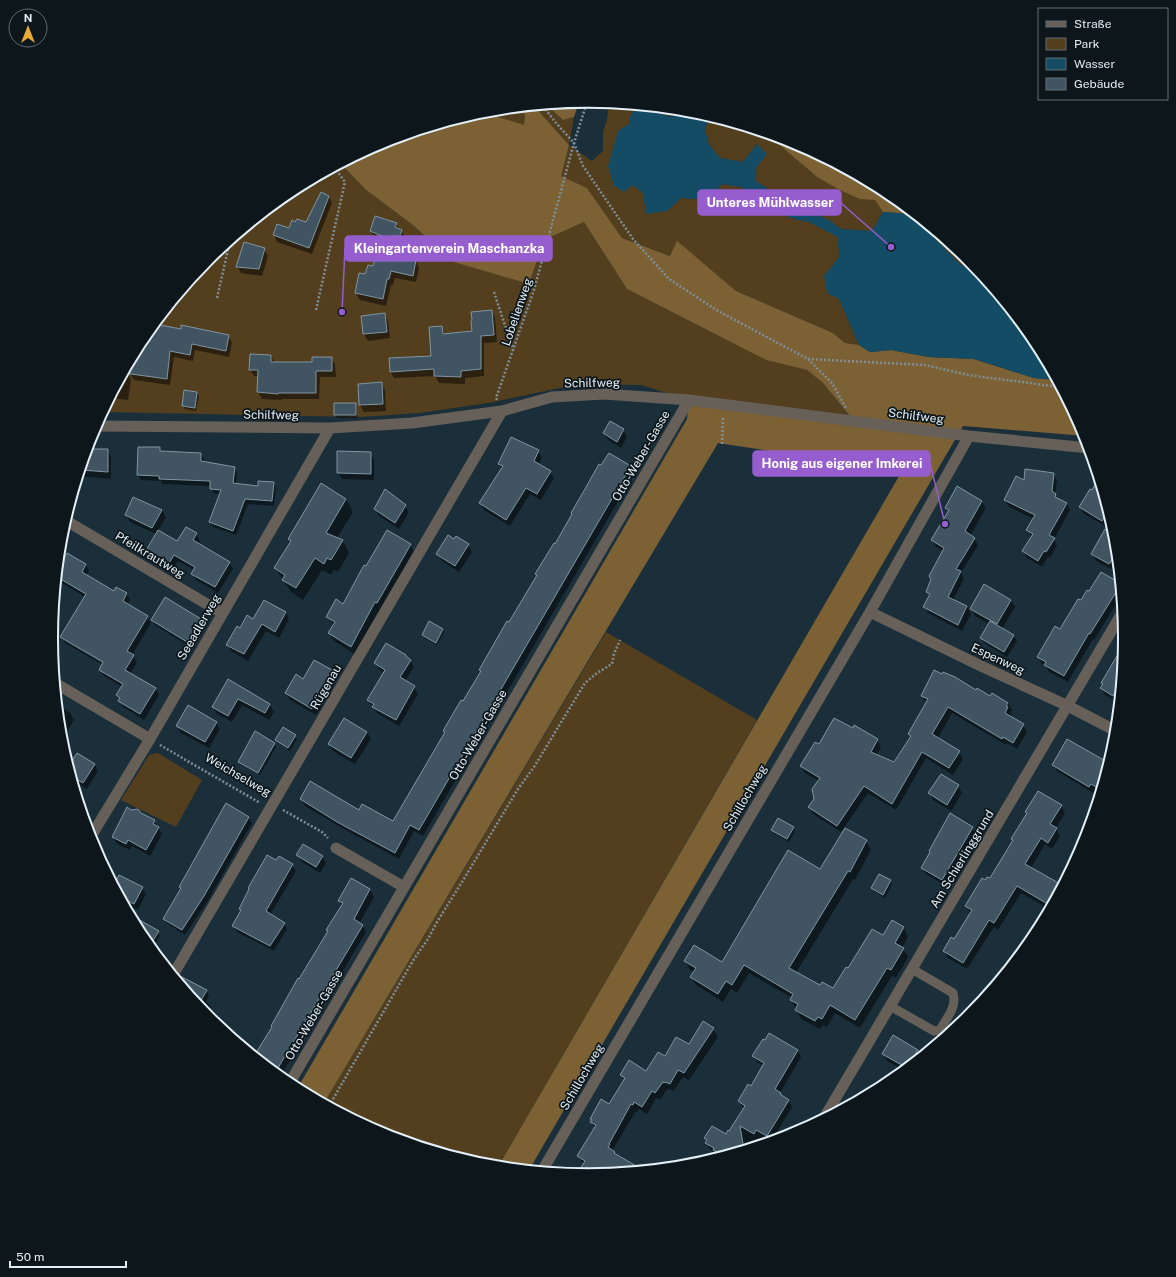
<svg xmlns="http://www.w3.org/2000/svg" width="1176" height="1277" font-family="'Public Sans',sans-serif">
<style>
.green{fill:#533f1e}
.forest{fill:#7c6135}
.water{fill:#144c65}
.shadow{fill:#0007;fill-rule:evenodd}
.building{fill:#405561;stroke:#7f96a3}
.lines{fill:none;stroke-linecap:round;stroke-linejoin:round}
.path{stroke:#7e8f98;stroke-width:2.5;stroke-dasharray:2 2;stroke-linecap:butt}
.service{stroke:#666058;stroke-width:9}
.minor{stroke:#666058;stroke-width:11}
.labels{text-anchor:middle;stroke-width:3.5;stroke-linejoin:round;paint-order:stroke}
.street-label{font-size:12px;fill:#e3f0f7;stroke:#0d161b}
.rim{fill:none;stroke:#e3f0f7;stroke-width:2}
.leader{fill:none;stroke:#955dcd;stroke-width:1.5}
.callout-dot{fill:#955dcd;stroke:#0d161b;stroke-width:1.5}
.callout{fill:#955dcd;stroke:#955dcd;stroke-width:1.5}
.callout-label{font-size:13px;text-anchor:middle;font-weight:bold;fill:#fff}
</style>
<rect width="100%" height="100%" fill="#1b2f3a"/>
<path class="green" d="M609,104L647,107L653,113L631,114L629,124L618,131L614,148L633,185L667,211L681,198L694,199L711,196L722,184L742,187L759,204L794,219L809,222L838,237L839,257V299L859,345L845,343L833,333L736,291L677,242L671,256L622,238L587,188L560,176L569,145L535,107L548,105L552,110L563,120L574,117L569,145L592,161L603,151V132L607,120Z
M520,108L525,115L524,126L482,112Z
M655,108L689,111C674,116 667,120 655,108Z
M709,117L768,135L817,177L860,199H875L883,212L872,231L841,229L827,219L787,202L756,181L757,144L743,162L720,158L709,145L705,130Z
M341,164L365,189L414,226L454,261L529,284L544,240L584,222L627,289L766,360L807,370L823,383L853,421L689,400L641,385L579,384L488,403L419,413L360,417L103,412L142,340L208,259L290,192Z
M930,234L946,241L968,259L987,282L983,280L973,266L961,265Z
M606,632L757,720L498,1167L483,1165L382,1135L324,1103Z
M158,753L202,780L176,827L121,800L149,755Z"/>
<path class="forest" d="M579,102L574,117L563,120L552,110L548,105Z
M535,107L569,145L561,176L587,188L622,238L670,256L677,241L736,291L833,333L845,343L859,345L870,352L891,350L929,357L974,359L1034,378L1056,380L1085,436L963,426L529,1170L498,1167L902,471L718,443L324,1103L297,1089L687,419L689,400L853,420L823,383L807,370L766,360L627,289L584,222L544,240L529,284L454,262L414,226L365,189L341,164L383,142L482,112L524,125L525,115L520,108Z
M768,135L794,142L887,192L946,241L930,234L910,214L883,212L875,200L860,199L840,190L817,177Z"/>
<path class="water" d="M647,107L655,108L661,114L671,117L689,111L709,117L705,130L709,145L720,158L743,162L757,144L767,154L756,168V181L787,202L827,219L841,229L872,231L883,212L910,214L961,265L973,266L983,280L987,282L1035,340L1056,380L1034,378L974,359L929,357L891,350L870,352L859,345L839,299L827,293L824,276L839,257L838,237L809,222L794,219L759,204L742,187L722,184L712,196L694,199L681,198L667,211L646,214L643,193L633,185L624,192L614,186L608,166L618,131L629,124L631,114L635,110L652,113Z"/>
<path class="shadow" d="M321,194L329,197L332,203L312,254L277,242L274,235L278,225L290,230L307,224Z
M376,217L396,224L406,238L402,246L407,247L411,254L410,260L416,261L419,268L416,282L395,278L393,285H391L386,306L360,300L356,293L360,274L366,275L374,267L382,241L375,238L371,231Z
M264,249L268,256L262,276L241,273L237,266Z
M214,254L215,255L211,268L204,265Z
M492,311L495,318L497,342L484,343V376L465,378V384L439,383L435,376L394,378L390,371L432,356L441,327L446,335L473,332Z
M384,314L388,321L390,338L368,341L364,334L362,317Z
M157,322L159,326L228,336L232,342L229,357L195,350L193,361L174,357L170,385L134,380L130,373L132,358L142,340Z
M271,356L275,363H313L331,358L335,364L336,377H320L319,399H282V400L262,399L258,392L259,376H254L250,370Z
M124,373L128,374L131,379L128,400L111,398Z
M381,383L385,390L386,411L364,412L360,405Z
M197,393L199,396L196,411L185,409L183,406Z
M355,404L357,407V418H337L335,414Z
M623,430L627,437L621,448L608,440L604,433Z
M139,448H160L162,452L201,454L204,459V463L235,468L237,473L236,484L259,487L273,483L276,488L274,506L248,504L236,535L213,527L210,522L220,494L214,493L211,488V486L162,484L161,481L141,480L138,475Z
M108,450L111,457V479L79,476L85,454Z
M538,451L542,458L538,465L550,472L554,478L541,500L530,494L510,526L484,510L480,503L502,469L499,464Z
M370,453L374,460V480L342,479L338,473Z
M630,467L634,474L423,836L414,831L399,859L342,828L305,806L301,799L360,811L393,822L445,734L444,731L463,702L481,672L480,670L510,624L555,546Z
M1053,474L1057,481L1055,494L1058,500L1067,504L1070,510L1054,539L1057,545L1050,558L1048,557L1042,567L1027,558L1023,551L1032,537L1027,530L1034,519L1009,507L1005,500L1025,481Z
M1097,483L1100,484L1115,534L1118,565L1113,570L1096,561L1092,554L1107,527L1084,514L1080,507Z
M957,488L982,502L986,508L970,536L974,538L978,545L961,573L964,579L953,600L967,607L971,614L962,631L928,613L925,607L930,597L927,592L943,551L936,547L932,540L949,513L946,508Z
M346,499L353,512L337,538L342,540L349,553L338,572L334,570L331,575L322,570L303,600L291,592L275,568L291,542L289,539Z
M405,506L409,512L399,529L379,516L375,509Z
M162,510L166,517L158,531L178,542L196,534L200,541L198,544L229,562L233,569L218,593L196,580L192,574L194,570L178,561L171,571L150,558L146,552L156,534L130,522L126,515Z
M455,540L468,545L472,552L459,572L442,561L438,554Z
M410,545L415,553L356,655L334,641L329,633L334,626L327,617L343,605L367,568Z
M60,551L86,565L89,571L86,576L114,592L117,588L127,594L130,600L127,605L147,617L151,623L132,655L137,662L130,674L155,688L159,695L144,720L123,707L117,695L122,687L104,676L100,670L103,665L65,643L62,637L85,597L57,580ZM65,638L108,664L107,666L65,641Z
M1120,584L1121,596L1094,640L1093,639L1068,682L1049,672L1046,666L1042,664L1038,657L1060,630L1081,602Z
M1011,600L1015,607L1002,629L1014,636L1017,641L1007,657L984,643L981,638L989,624L975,616L971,609Z
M286,612L289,619L279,638L266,631L248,661L231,651L227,645L240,629L253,620Z
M200,619L203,625L190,647L155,625L152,620Z
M52,625L55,627L59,634L52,646L51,638Z
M443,629L444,632L437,645L425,638L423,635Z
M1121,651L1124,653L1119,698L1117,702L1105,695L1101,688Z
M410,660L414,667L405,681L414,687L418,694L399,726L377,713L368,700L384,673L379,669L375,663Z
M314,661L332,671L336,678L326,697V698L316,715L290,700L286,693L303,680ZM330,673H332L321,695L319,694Z
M228,681L270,705L274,712L269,720L242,705L232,722L217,714L213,707Z
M976,691L1008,703L1012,710L1010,712L1012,715L1010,717L1023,725L1027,732L1017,749L1007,743L1006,745L952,713L938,738L959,752L963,759L953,775L926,758L896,810L868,793L841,832L813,814L809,807L815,799L819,781L805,773L801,766L819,746L877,740L881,747L877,755L895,764L911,737L909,734L926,703L922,696Z
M58,705L70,713L74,720L61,741Z
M216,722L220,729L209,748L181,733L177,726Z
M367,732L371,739L355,764L333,751L329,744Z
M256,733L275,744L276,747L260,775L241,765L239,762Z
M295,736L297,739L290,751L278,743L276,740Z
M1107,759L1109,760L1100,793L1095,791L1093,793L1057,771L1053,765L1105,762Z
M94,764L98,771L87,789L73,781L69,768Z
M958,786L962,793L951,811L933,800L930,793Z
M226,805L249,818L252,823L207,902L185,935L168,924L164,919L182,889L180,887Z
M1061,806L1065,813L1056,828L1060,836L1052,849L1045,844L1031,868L1062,886L1049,909L1021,893L998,930L994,927L967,969L948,958L944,951L955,940L970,913L967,906L986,881L990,879L1028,814L1026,812Z
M140,814L154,821L162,834L150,856L132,846L130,850L117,844L113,837Z
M793,828L795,831L789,842L774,833L772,830Z
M972,828L976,834L946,886L926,874L922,868Z
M866,841L871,850L855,880L853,879L796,973L820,986L833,990L849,970L884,937L892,922L904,928L908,937L902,948L908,957L896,978L892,976L860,1028L835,1013L827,1027L823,1025L820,1029L801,1019L791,1000L792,998L749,973L737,993L731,989L723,1002L696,985L691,977L694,972L690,970L685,961L722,963L820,871Z
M298,855L322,856L326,863L320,873L302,862Z
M277,861L292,865L296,871L270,915L284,923L287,929L274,951L237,932L233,926L241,911L240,909Z
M880,875L891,881L892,884L885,898L874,891L872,888Z
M114,878L142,887L146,894L138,910L125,903L124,905L112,882Z
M352,879L370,890L374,897L359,924L362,925L366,932L280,1077L255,1057L329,933L328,930L342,906L339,901Z
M158,932L160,936L152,949L141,937Z
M183,987L206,991L209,996L206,1001L211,1007L206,1016Z
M703,1023L713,1029L718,1037L689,1080L683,1077L674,1091L669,1089V1090L667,1089L660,1100L656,1098L647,1114L639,1109L637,1112L636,1111L612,1151L616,1155L639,1169L640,1168L644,1170L588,1175H578L584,1165L578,1156L595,1128L591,1122L592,1120L591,1119L610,1105L625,1080L622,1075L647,1072L665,1057L689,1046Z
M798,1051L801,1057L780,1093L782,1097L789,1101L792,1107L772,1141L707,1161L713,1151L710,1149L706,1143L707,1141L705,1138L726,1135L730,1133L744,1109L739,1101L751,1087L763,1066L757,1062L753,1056Z
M917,1051L921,1057L904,1070L887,1061L883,1054Z"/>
<path class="building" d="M321,192L329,196L309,248L273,235L277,224L289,228L292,220L295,222L297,219L306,222Z
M375,216L397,223L395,227L402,230L397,243L408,246L405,258L416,260L413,276L391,271L389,279H387L383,299L355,293L359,273L365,274L368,265L373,266L382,236L370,231Z
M244,242L265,248L259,269L236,267Z
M492,310L494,335L481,336V369L461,371V377L434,376V369L390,372L389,358L431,356L429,327L442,326L443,334L472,331L471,322L472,320L471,312Z
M385,313L387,332L363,334L361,316Z
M155,324L181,329V325L229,335L226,351L192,344L190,355L170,351L167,379L124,373L142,340Z
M250,354L271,355V362H312V357H332V371H316V393H278V394L257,392L258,370H249Z
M382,382L383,404L359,405L358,384Z
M184,390L197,392L195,408L182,406Z
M334,403H356V415H334Z
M610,421L624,429L617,442L603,433Z
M511,437L539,450L534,461L551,471L537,494L526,488L506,520L479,503L503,466L498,464Z
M138,447H160V451L201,453V461L235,467L233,483L258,486V481L274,482L272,501L245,499L233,531L209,522L221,490L210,489V481L159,479V476L137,475Z
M87,449H108V472L81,470Z
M337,451L371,452V474L337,473Z
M609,453L631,466L419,830L410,825L395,853L337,822L300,799L310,781L359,810L362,804L393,821L445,732L443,731L454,712L461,700L463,701L481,671L479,670L507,621L509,622L537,575L535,574L554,543L555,544L572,514L571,513L585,489L599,464L601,465Z
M1025,469L1054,473L1052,491L1056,494L1055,497L1067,503L1049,535L1055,538L1046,552L1044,551L1038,561L1022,551L1033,534L1026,530L1035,515L1004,500L1016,476L1024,480Z
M1098,479L1108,512L1102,521L1079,507L1090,489L1092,490Z
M321,483L346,499L326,533L343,540L331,560L327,558L324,564L315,558L296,588L282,580L285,575L274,568L291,541L288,539Z
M957,486L982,501L965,531L975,538L956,569L961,571L948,597L967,606L958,625L923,607L930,594L926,592L931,579L929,576L944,548L931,540L949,510L945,508Z
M385,489L406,505L395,523L374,509Z
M133,497L162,510L152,528L125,515Z
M186,527L197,533L193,540L230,562L215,587L191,574L195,567L174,555L168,565L145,552L158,530L177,541Z
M1105,529L1115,535L1117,557L1113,559L1109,564L1091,554Z
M387,530L411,544L377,603L375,602L351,647L328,633L335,622L326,617L336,599L343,604L364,565L366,566Z
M448,535L454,539L456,536L469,544L455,566L436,554Z
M67,553L86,564L82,572L114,591L116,587L127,593L123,601L148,616L127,651L134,655L125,670L156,688L140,714L118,701L120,698L116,695L123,684L99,670L103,662L60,637L86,594L57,577L58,569Z
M1101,572L1120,583V586L1090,634L1089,633L1064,676L1044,665L1046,662L1037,657L1055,626L1060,629L1078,599L1081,600L1087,590L1089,591Z
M984,584L1011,600L997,624L970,609Z
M165,597L201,619L187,642L151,620Z
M264,600L286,612L275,632L262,624L244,654L226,645L237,626L240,628L247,615L253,619Z
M429,621L443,629L436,643L422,635Z
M990,621L1014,635L1004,652L980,638Z
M386,643L406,655V656L411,660L400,677L415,686L396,720L372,707L374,704L367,700L385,670L374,663Z
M1124,644L1120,694L1116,691L1113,696L1100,688L1103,684L1101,683Z
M314,660L332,670L322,690H323L312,709L285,693L296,674L303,679Z
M934,670L942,674L943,672L955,677L976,690L977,688L990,696L992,693L1008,703L1006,706L1008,707L1005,713L1024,724L1013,743L1003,737L1002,739L948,707L932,734L960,751L949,768L922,752L892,804L864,786L837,826L808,807L814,799L812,789L820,778L800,766L815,742L819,744L834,718L853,728L854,725L878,739L871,752L894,762L911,736L908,734L928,699L921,696Z
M228,679L270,704L265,713L238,699L228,716L212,707Z
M188,705L217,722L205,742L176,726Z
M344,718L367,732L351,758L328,744Z
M283,727L296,735L288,748L275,740Z
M255,731L275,743L258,773L238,762Z
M1067,739L1109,763L1101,790L1091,784L1089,787L1052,765Z
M77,753L95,764L83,783L78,780L75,787L68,767Z
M941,774L959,785L947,805L928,793Z
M1038,791L1062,805L1050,824L1057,828L1048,843L1041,838L1025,864L1062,885L1051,906L1017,886L994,923L989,920L963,963L943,951L951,937L954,939L972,910L965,906L982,878L985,880L987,877L990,878L1013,840L1011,839L1027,813L1025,812Z
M226,803L249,817L204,896L182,930L163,919L181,888L179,887Z
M127,807L131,810L138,809L141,813L155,820L153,824L159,827L146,850L128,840L126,844L112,837Z
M950,813L973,827L942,880L921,868L930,852L929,851Z
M778,818L794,827L787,839L771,830Z
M845,828L867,840L850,872L848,871L789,968L820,985L822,982L833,988L846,967L848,968L872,929L883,935L892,920L904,927L895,943L904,948L891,970L887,968L855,1020L830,1005L822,1019L818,1017L815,1021L795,1010L798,1004L790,1000L793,994L744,965L732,985L726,981L718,994L690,977L696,968L684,961L694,945L722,962L788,850L820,869Z
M303,844L323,856L316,867L296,855Z
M267,855L276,860L279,856L293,864L266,911L285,923L270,946L232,926L241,910L239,909L249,889L248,888Z
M879,874L891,880L883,895L871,888Z
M119,875L143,887L134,904L120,897L114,885Z
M351,878L370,889L354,919L363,925L275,1073L254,1056L272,1027L271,1026L298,978L299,979L328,931L326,930L343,903L338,901Z
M129,914L159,931L149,947L141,937Z
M180,976L207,990L198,1006L177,980Z
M703,1021L714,1028L684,1073L678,1070L670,1084L665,1082L664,1083L663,1082L655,1093L652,1091L642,1107L634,1102L633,1105L631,1104L609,1144H610L608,1147L615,1152L614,1153L643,1170L588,1176L577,1174L585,1161L577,1156L596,1125L590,1122L592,1119H590L601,1099L609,1104L625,1078L620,1075L629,1060L646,1071L658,1052L665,1056L676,1037L689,1044Z
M769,1033L798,1050L775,1089L781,1093L780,1094L789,1100L767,1136L756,1130L754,1134L740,1126L744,1150L724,1156L713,1150L714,1148L705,1143L707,1140L704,1138L712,1126L726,1134L728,1130L729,1131L745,1106L738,1101L748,1084L751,1086L764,1063L752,1056L763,1039L765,1040Z
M893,1035L918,1050L907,1068L882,1054Z"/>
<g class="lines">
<path class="path" d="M543,106L556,123L574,143L583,166L633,239L669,279L718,311L808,359L832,383L846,408
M494,292L513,350
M217,298L230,241
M316,310L345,182L335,168
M808,359L925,365L968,375L1060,387
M497,400L496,398L534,290L574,143L587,102
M722,444L723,417
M160,745L260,803
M283,810L322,832L328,838
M329,1106L414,959L428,939L437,922L462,882L518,789L534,767L585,683L597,673L612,664L614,654L620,640"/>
<path class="service" d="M890,1006L934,1031L940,1030C947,1017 957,1008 953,993L912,969"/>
<path class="minor" d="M96,426L330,428L412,423L502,411L552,397L604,394L689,400L969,436L1089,448
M65,520L222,613
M870,612L981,666L1068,706L1116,731
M55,683L150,739
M90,838L150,739L330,428
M336,848L404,887
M173,975L502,411
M289,1084L689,400
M824,1118L1122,613
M542,1171L870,612L969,436"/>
</g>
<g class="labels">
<g class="street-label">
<text transform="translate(517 312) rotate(-71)" y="4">Lobelienweg</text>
<text transform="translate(592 383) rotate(-1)" y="4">Schilfweg</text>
<text transform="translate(271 415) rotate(1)" y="4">Schilfweg</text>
<text transform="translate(916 416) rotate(7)" y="4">Schilfweg</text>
<text transform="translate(641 456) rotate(-60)" y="4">Otto-Weber-Gasse</text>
<text transform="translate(150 555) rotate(31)" y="4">Pfeilkrautweg</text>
<text transform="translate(199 627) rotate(-60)" y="4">Seeadlerweg</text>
<text transform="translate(998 659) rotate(25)" y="4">Espenweg</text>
<text transform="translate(326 687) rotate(-60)" y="4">Rügenau</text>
<text transform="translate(478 735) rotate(-60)" y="4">Otto-Weber-Gasse</text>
<text transform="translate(238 775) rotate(30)" y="4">Weichselweg</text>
<text transform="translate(745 798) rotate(-60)" y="4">Schillochweg</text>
<text transform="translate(962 859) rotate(-59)" y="4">Am Schierlinggrund</text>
<text transform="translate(314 1015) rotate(-60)" y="4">Otto-Weber-Gasse</text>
<text transform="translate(582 1077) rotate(-60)" y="4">Schillochweg</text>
</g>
</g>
<path d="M0 0H1176V1277H0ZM58 638a530 530 0 1 1 1060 0a530 530 0 1 1-1060 0Z" fill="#0d161b" fill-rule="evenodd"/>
<path class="rim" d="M58 638a530 530 0 1 1 1060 0a530 530 0 1 1-1060 0Z"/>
<path class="leader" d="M891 247L841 203M342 312L345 248M945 524L930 463"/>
<g class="callout-dot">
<circle cx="891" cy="247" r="4"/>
<circle cx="342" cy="312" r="4"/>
<circle cx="945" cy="524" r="4"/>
</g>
<g class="callout">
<rect x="698" y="190" width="143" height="25" rx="4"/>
<rect x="345" y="236" width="207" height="25" rx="4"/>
<rect x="753" y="451" width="177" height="25" rx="4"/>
</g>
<g class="callout-label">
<text x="770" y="207">Unteres Mühlwasser</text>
<text x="449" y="253">Kleingartenverein Maschanzka</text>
<text x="842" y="468">Honig aus eigener Imkerei</text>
</g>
<rect x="1038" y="8" width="130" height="92" fill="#0d161b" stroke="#636d73"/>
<rect x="1046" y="21" width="20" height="6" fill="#666058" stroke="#636d73"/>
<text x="1074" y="28" font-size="12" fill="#e3f0f7">Straße</text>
<rect x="1046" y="38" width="20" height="12" fill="#533f1e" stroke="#636d73"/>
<text x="1074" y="48" font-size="12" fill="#e3f0f7">Park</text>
<rect x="1046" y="58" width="20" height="12" fill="#144c65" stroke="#636d73"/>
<text x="1074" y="68" font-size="12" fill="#e3f0f7">Wasser</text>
<rect x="1046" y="78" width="20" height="12" fill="#405561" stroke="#636d73"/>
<text x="1074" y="88" font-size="12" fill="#e3f0f7">Gebäude</text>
<g transform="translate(28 28)"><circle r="19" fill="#0d161b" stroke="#636d73"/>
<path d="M0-3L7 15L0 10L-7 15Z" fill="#e9ab38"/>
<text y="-6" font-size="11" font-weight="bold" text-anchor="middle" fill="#e3f0f7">N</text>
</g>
<path d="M10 1261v6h116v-6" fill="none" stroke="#e3f0f7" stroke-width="2"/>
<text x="16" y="1261" font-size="12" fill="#e3f0f7" stroke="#0d161b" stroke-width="3" paint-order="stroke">50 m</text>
</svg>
